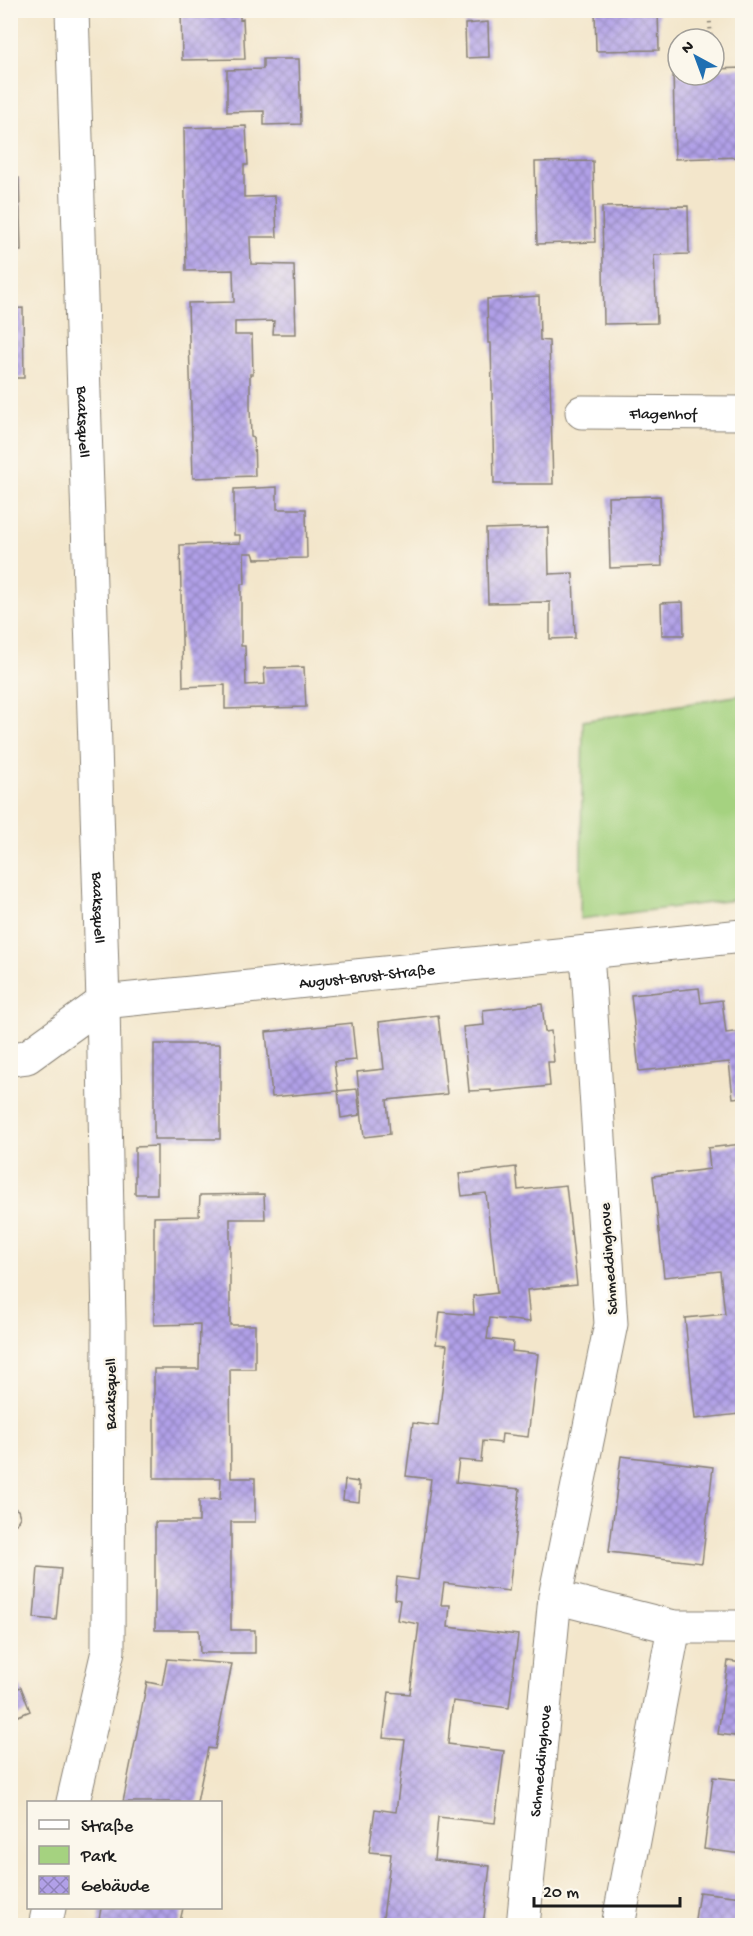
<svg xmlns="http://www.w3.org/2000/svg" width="753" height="1936" font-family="'Gochi Hand',sans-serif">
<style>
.green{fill:#a5d280;stroke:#60774e;stroke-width:1.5}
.building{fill:url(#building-cross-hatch)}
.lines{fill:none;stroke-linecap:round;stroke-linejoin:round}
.street-casing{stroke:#888174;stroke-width:35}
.path{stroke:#888174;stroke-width:4;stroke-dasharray:1.5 4.5;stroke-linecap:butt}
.street{stroke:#fff;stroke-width:33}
.labels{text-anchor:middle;stroke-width:5;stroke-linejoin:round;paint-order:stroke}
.street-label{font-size:16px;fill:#1c1c1c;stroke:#fbf7ec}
</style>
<defs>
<pattern id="building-cross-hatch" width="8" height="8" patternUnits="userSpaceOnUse" patternTransform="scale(1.5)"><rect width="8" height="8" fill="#b1a0e8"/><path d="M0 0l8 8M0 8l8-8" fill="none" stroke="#8f82bb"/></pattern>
</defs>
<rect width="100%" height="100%" fill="#fbf7ec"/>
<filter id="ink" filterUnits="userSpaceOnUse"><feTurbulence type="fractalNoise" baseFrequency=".0167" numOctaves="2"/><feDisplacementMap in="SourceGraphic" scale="12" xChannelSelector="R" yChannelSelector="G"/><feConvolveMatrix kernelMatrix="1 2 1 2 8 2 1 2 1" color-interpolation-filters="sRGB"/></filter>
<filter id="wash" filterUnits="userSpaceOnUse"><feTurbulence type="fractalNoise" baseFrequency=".008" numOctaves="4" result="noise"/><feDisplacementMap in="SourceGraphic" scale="24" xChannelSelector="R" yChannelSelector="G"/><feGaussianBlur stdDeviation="1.35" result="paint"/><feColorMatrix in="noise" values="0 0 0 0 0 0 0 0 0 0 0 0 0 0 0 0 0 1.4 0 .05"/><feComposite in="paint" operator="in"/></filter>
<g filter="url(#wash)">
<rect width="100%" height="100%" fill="#f3e6cb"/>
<path class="green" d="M742,695V899L580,919L583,721Z"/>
<g id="blocks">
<path class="building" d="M181,10H240V20L243,19L245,59L182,60Z
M595,10H658L659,50L596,51Z
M488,22L489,57L466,58L465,24Z
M263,59H299L301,124L264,125V111L227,112V70L263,69Z
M742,68V157L675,159L673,70H678V75H714V69Z
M246,126L248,165H244V197L275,196L277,237H250L251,264L294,265L296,334H273L274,321L235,322V335H252L253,374H250V406L251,437L254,438L255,476L193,478L188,303L234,302L233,270L186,271L184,128Z
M593,161L595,242L537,244L535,162Z
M10,178H19L21,251H10Z
M688,206L689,254L654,255L657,323L604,324L602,207Z
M539,296L540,340L549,341L553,484H494L491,343H488L487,299Z
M23,308L24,378H10V309Z
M277,487V509H306L307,558L255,559L253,553H244L245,584H241V646H245L246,685L265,684L264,668L304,667L306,707L225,709V685L183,687L180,545L240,543V535H234V489Z
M660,496L662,566L610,568L608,497Z
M548,527L549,574L573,573L575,638L550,639V602L488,603L486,529Z
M683,602L684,635H662L661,603Z
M699,988L701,1003L722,1000L726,1033L742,1031V1097L733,1098L729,1062L639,1071L631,995Z
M542,1004L545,1032L551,1031L554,1062H548L550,1086L491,1092V1090L469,1091L463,1027L484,1025L483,1010Z
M438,1015L447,1094L387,1100L390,1134L364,1137L357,1072L384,1069L379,1022Z
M352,1023L356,1060L334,1062L338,1091L272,1097L266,1032Z
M154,1044H220V1139H154Z
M357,1089L360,1115L341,1118L338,1091Z
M742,1144V1166H740L742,1187V1432H741L739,1414L695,1419L685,1318L725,1314L720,1271L664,1277L653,1176L710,1169L708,1148Z
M157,1146V1194H135V1147Z
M516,1167L518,1190L566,1185L577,1285L527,1290L530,1322L490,1318L487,1339L513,1342L512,1351L538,1354L528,1437L502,1434L501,1443L483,1441L481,1462L459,1460L456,1482L520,1489L509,1591L444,1583L441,1605H450L448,1627L518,1635L509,1708L453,1701L450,1723L448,1744L504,1751L495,1823L438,1817L434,1860L490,1866L483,1926H382L391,1854L369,1852L372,1830L375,1809L396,1812L405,1740L383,1738L389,1692L410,1694L419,1624L397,1620L400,1600L395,1599L397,1577L418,1580L431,1479L406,1476L413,1423L438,1426L447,1345L436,1344L440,1312L474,1315L473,1296L497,1293L486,1193L462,1196L459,1174Z
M264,1194L265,1219H230V1325H255V1369H230L231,1478H255V1522H231V1630H255V1653H200L199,1630H155V1522H199V1500L220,1499L221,1478H154V1369H199L200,1324L154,1325V1217L199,1216L200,1195Z
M621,1456L713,1467L702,1563L609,1552Z
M345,1480L358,1482V1486H360L359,1502L343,1500Z
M10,1506L18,1510L20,1517L16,1524L10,1525Z
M38,1567L61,1569L56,1620L34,1618Z
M167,1659L232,1664L215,1749L208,1748L197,1802H123L147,1682L162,1685Z
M728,1661L742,1663V1737L718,1734Z
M21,1687L30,1711L11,1719L10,1691Z
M713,1777L742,1780V1854L704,1849Z
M699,1892L742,1897V1926H694Z
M101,1908H183L179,1926H98Z"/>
</g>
</g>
<g filter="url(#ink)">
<use href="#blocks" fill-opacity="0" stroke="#888174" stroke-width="1.5"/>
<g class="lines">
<g class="street-casing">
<g id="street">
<path id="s1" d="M72,10L103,1002L109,1324L108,1651L73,1802"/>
<path id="s2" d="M582,412L742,413"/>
<path id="s3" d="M10,1059L27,1057L103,1002L742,936"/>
<path d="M555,1597L674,1627H742"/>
<path d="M45,1926L49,1908"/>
<path id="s4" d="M523,1926L555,1597L611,1324L587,952"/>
<path d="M618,1926L674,1627"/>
</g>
</g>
<path class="path" d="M709,10L711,39"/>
<use href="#street" class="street"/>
</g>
</g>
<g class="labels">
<g class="street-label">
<text dy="6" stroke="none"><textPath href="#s2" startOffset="81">Flagenhof</textPath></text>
<text dy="6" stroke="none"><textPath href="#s1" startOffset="412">Baaksquell</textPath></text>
<text dy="6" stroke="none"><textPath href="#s1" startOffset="898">Baaksquell</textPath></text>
<text dy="6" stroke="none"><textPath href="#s3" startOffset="376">August-Brust-Straße</textPath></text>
<text transform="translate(607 1259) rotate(-94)" y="6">Schmeddinghove</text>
<text transform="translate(109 1394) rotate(-90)" y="6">Baaksquell</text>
<text dy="6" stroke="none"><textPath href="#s4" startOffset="166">Schmeddinghove</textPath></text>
</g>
</g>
<rect width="753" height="1936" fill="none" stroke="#fbf7ec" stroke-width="36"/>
<rect x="27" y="1801" width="195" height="108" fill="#fbf7ec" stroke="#a29f99" stroke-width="1.5"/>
<rect x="39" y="1820" width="30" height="9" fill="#ffffff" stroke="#a29f99" stroke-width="1.5"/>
<text x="81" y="1831" font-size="18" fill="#1c1c1c">Straße</text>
<rect x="39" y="1846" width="30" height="18" fill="#a5d280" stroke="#a29f99" stroke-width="1.5"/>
<text x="81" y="1861" font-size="18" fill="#1c1c1c">Park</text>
<rect x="39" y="1876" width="30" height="18" fill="url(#building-cross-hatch)" stroke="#a29f99" stroke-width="1.5"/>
<text x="81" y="1891" font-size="18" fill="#1c1c1c">Gebäude</text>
<g transform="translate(696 57) rotate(319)"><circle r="28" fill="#fbf7ec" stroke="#a29f99" stroke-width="1.5"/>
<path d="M0-4.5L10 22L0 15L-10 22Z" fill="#1f6fb2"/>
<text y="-9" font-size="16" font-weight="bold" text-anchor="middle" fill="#1c1c1c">N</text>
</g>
<path d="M534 1897v9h146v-9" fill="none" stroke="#1c1c1c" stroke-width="3"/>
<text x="543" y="1897" font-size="18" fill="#1c1c1c" stroke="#fbf7ec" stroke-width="4.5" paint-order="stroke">20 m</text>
</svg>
